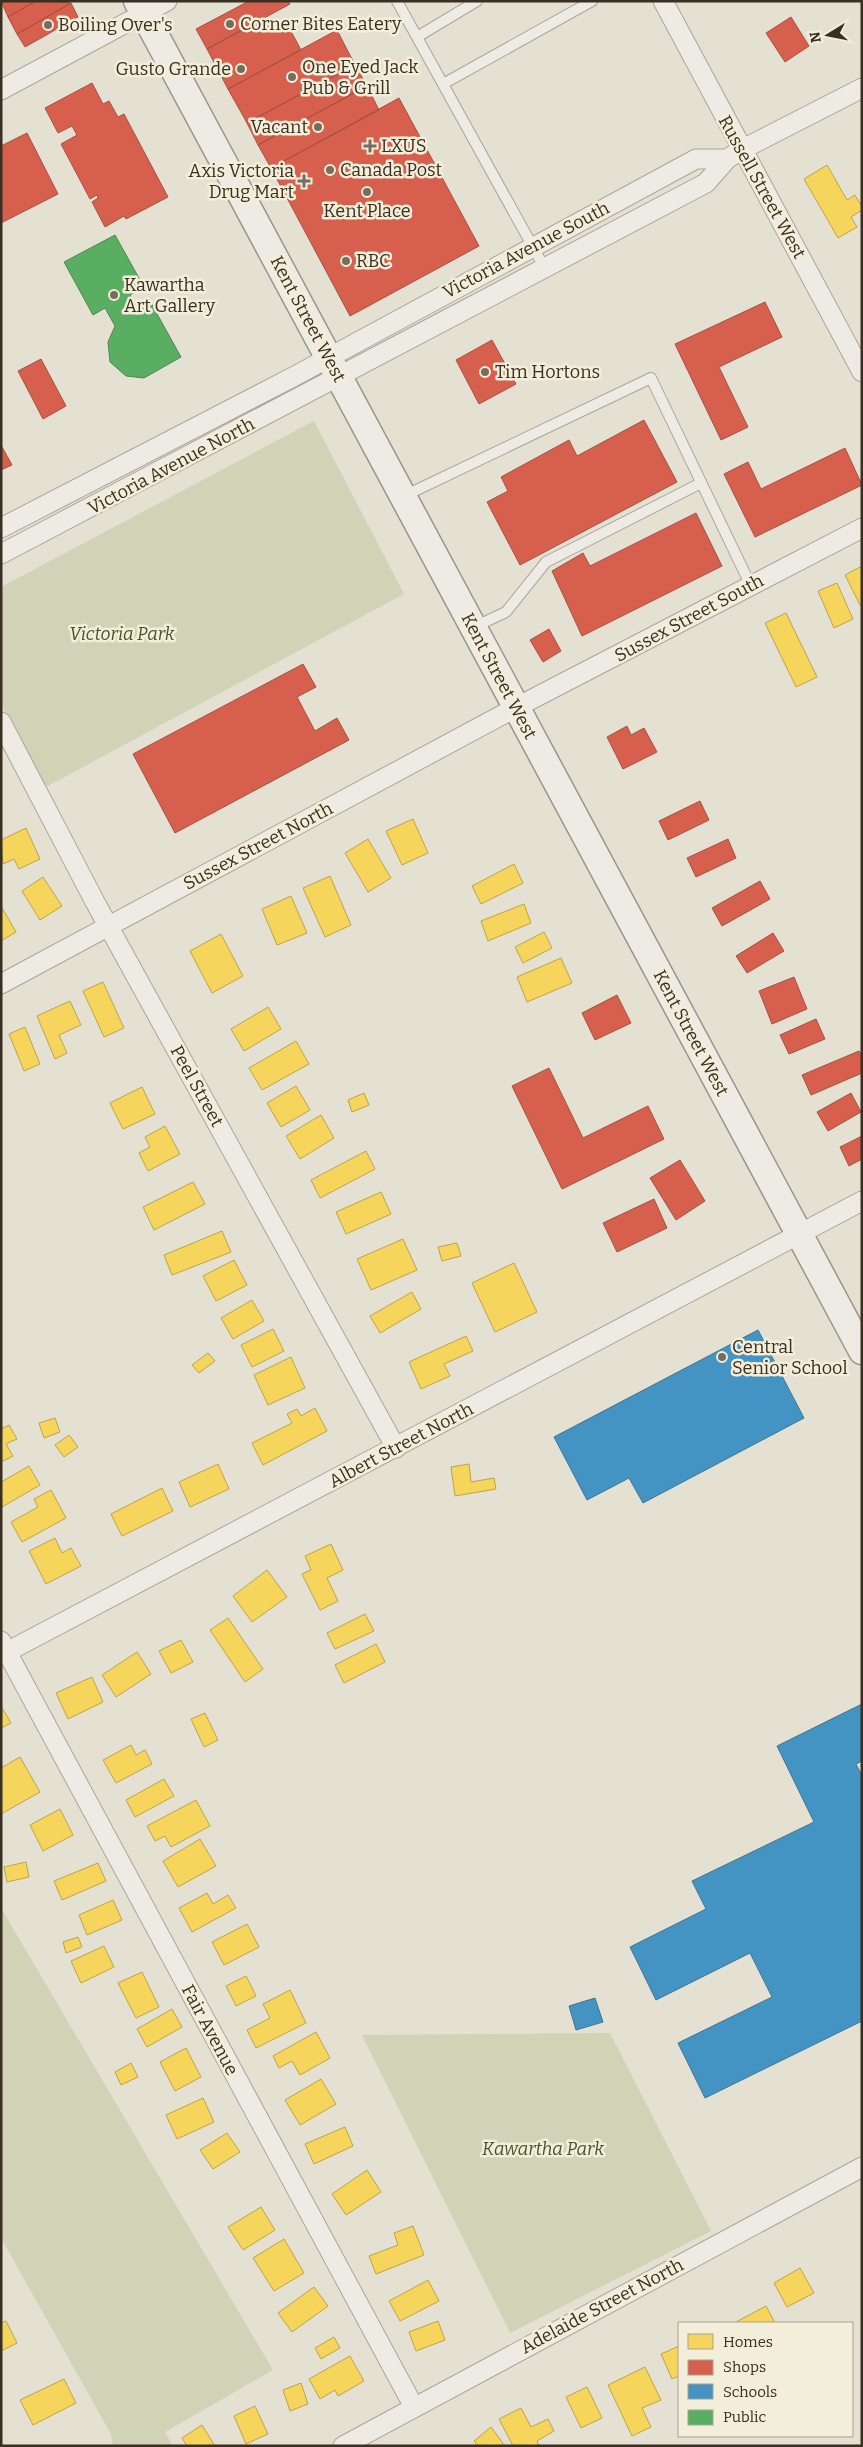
<svg xmlns="http://www.w3.org/2000/svg" width="863" height="2447" font-family="Bitter,serif">
<style>
.green{fill:#d1d3b6}
.homes{fill:#f6d55c;stroke:#bda34b}
.shops{fill:#d6604d;stroke:#a75140}
.schools{fill:#4393c3;stroke:#407593}
.public{fill:#5aae61;stroke:#50884e}
.lines{fill:none;stroke-linecap:round;stroke-linejoin:round}
.lane-casing{stroke:#aaa59a;stroke-width:12}
.street-casing{stroke:#aaa59a;stroke-width:21}
.secondary-casing{stroke:#9a958a;stroke-width:29}
.lane{stroke:#edebe3;stroke-width:10}
.street{stroke:#edebe3;stroke-width:19}
.secondary{stroke:#edebe3;stroke-width:26}
.poi-dot{fill:#756d60;stroke:#f3eeda;stroke-width:2}
.labels{text-anchor:middle;stroke-width:5;stroke-linejoin:round;paint-order:stroke}
.poi-label{font-size:18px;fill:#392f22;stroke:#f3eeda;text-anchor:start}
.street-label{font-size:18px;fill:#392f22;stroke:#f3eeda}
.park-label{font-size:18px;font-style:italic;fill:#47542b;stroke:#f3eeda}
</style>
<rect width="100%" height="100%" fill="#e4e0d2"/>
<path class="green" d="M314,421L404,594L46,787L1,704V587Z
M1,1908L273,2370L165,2432L173,2446H113L111,2434L1,2238Z
M610,2033L711,2231L510,2333L362,2035Z"/>
<path class="homes" d="M827,165L847,200L855,195L862,207V210L851,217L857,227L838,238L804,179Z
M862,566V604L860,605L845,575Z
M837,583L853,619L834,628L818,591Z
M786,613L817,677L796,687L765,623Z
M413,819L428,853L402,865L386,831Z
M26,828L40,859L19,869L14,859L3,864L1,840Z
M368,839L391,878L368,892L345,853Z
M514,864L523,883L481,904L472,886Z
M330,876L351,925L325,937L303,888Z
M43,877L62,906L40,920L22,891Z
M291,896L307,933L277,945L262,909Z
M524,904L531,923L488,941L481,921Z
M1,906L16,932L1,941Z
M544,932L552,948L523,963L515,947Z
M221,934L243,976L212,993L190,951Z
M561,958L572,983L527,1002L517,977Z
M103,982L124,1028L104,1037L83,991Z
M70,1001L81,1025L59,1035L67,1053L55,1059L37,1016Z
M268,1007L281,1029L244,1051L231,1029Z
M25,1027L40,1064L24,1071L9,1034Z
M296,1041L309,1064L262,1090L249,1068Z
M296,1086L310,1110L281,1127L267,1103Z
M142,1087L155,1114L123,1129L110,1103Z
M364,1093L369,1105L352,1112L348,1100Z
M321,1115L334,1138L300,1159L286,1136Z
M165,1126L180,1154L148,1171L139,1153L150,1147L145,1137Z
M366,1151L375,1169L320,1198L311,1180Z
M193,1182L205,1204L154,1230L143,1207Z
M381,1192L391,1214L346,1234L336,1212Z
M222,1231L231,1252L172,1275L164,1255Z
M403,1239L417,1270L371,1290L357,1259Z
M457,1243L461,1256L442,1261L438,1247Z
M234,1260L247,1285L216,1301L203,1276Z
M514,1263L537,1312L495,1332L472,1283Z
M412,1292L421,1309L380,1333L370,1316Z
M252,1300L264,1321L233,1339L221,1318Z
M273,1329L284,1351L252,1367L241,1345Z
M466,1336L473,1351L444,1364L450,1376L421,1389L409,1362Z
M208,1353L215,1361L199,1373L192,1365Z
M291,1357L305,1388L268,1405L254,1375Z
M315,1408L327,1431L263,1465L252,1443L292,1423L287,1414L297,1409L301,1416Z
M55,1418L60,1432L44,1438L39,1423Z
M9,1425L17,1439L6,1444L13,1456L1,1462V1429Z
M69,1435L78,1447L64,1457L55,1445Z
M218,1464L229,1489L190,1507L179,1482Z
M469,1464L471,1482L494,1478L496,1489L455,1496L451,1467Z
M29,1466L40,1485L2,1507L1,1482Z
M162,1488L173,1511L122,1536L111,1514Z
M51,1490L66,1518L22,1542L11,1522L38,1507L34,1499Z
M55,1538L62,1553L71,1548L81,1566L46,1584L29,1551Z
M331,1544L343,1570L327,1578L338,1601L320,1610L302,1574L311,1570L305,1556Z
M267,1570L287,1597L252,1622L233,1596Z
M365,1614L374,1631L335,1649L327,1633Z
M228,1618L263,1669L245,1682L210,1630Z
M181,1640L193,1662L171,1673L159,1651Z
M376,1644L385,1662L344,1683L335,1665Z
M137,1652L151,1674L116,1697L102,1675Z
M92,1677L103,1702L68,1719L56,1693Z
M1,1706L11,1723L1,1728Z
M205,1713L218,1740L204,1747L191,1719Z
M131,1745L136,1755L145,1750L152,1764L116,1783L103,1760Z
M20,1757L40,1792L1,1814V1768Z
M164,1779L174,1796L135,1817L126,1800Z
M196,1800L210,1826L171,1847L165,1836L155,1841L147,1826Z
M60,1809L73,1835L43,1851L30,1825Z
M200,1839L216,1866L178,1887L163,1861Z
M26,1862L29,1877L7,1882L4,1867Z
M98,1863L106,1881L62,1900L54,1881Z
M207,1893L213,1904L228,1895L236,1908L192,1932L179,1908Z
M113,1900L122,1920L87,1935L79,1915Z
M247,1924L259,1947L224,1965L212,1942Z
M78,1937L82,1947L66,1953L63,1942Z
M104,1946L114,1967L81,1983L71,1961Z
M142,1972L159,2007L136,2018L118,1983Z
M246,1976L256,1996L236,2006L226,1986Z
M290,1990L306,2023L256,2048L247,2030L270,2018L263,2004Z
M172,2009L182,2027L147,2047L137,2029Z
M316,2032L330,2058L300,2075L292,2061L279,2068L273,2056Z
M186,2048L201,2077L175,2091L160,2062Z
M131,2063L138,2077L121,2085L115,2072Z
M321,2079L336,2104L300,2125L285,2100Z
M203,2098L214,2122L177,2139L166,2115Z
M345,2127L353,2146L314,2164L305,2144Z
M227,2133L240,2152L213,2169L200,2150Z
M367,2170L381,2192L346,2215L332,2194Z
M261,2207L275,2230L243,2250L228,2227Z
M413,2226L424,2255L376,2274L369,2256L398,2245L394,2233Z
M284,2239L304,2273L274,2291L253,2258Z
M800,2268L814,2293L787,2307L774,2283Z
M428,2280L439,2301L400,2321L389,2301Z
M314,2287L328,2306L292,2332L278,2313Z
M766,2306L775,2323H737L736,2322Z
M6,2321L17,2343L1,2351V2323Z
M438,2321L445,2340L416,2351L409,2332Z
M334,2337L340,2348L321,2359L315,2348Z
M679,2346V2376L672,2379L661,2354Z
M350,2356L364,2381L338,2396L335,2390L320,2399L309,2379Z
M645,2367L661,2400L642,2408L651,2427L632,2436L608,2385Z
M64,2379L76,2403L33,2425L20,2400Z
M301,2383L308,2404L290,2411L283,2390Z
M587,2387L602,2418L581,2428L566,2397Z
M255,2406L268,2434L246,2444L234,2416Z
M521,2408L531,2427L548,2419L554,2431L537,2441L539,2446H513L499,2419Z
M202,2425L215,2446H187L182,2438Z
M491,2427L505,2446H478L474,2441Z"/>
<path class="shops" d="M1,1H36L8,17Z
M36,1L71,3L17,34L8,17Z
M249,1H288L290,4L207,49L196,29Z
M71,3L78,17L25,47L17,34Z
M791,17L809,46L785,62L766,33Z
M264,18L269,28L285,20L301,50L228,89L207,49Z
M337,30L355,65L247,123L228,89Z
M355,65L367,86L258,145L247,123Z
M92,83L103,104L109,101L118,117L124,114L168,197L126,219L124,216L105,227L92,202L98,198L97,195L90,199L61,144L77,135L72,126L58,133L45,108Z
M367,86L379,110L271,168L258,145Z
M399,98L479,246L350,316L271,168Z
M27,133L58,194L1,223V146Z
M765,302L782,337L719,367L748,427L721,440L675,344Z
M492,340L516,384L479,404L456,360Z
M41,359L66,406L43,419L18,371Z
M644,420L677,482L520,565L487,502L508,491L501,477L569,440L577,456Z
M1,445L12,465L1,470Z
M845,448L862,485L755,537L724,474L748,462L761,489Z
M696,513L722,566L582,636L552,571L583,553L590,566Z
M549,629L561,651L543,662L530,640Z
M303,664L316,687L297,697L315,731L337,718L349,740L175,833L133,754Z
M627,726L631,735L644,728L657,752L623,769L607,737Z
M700,801L709,820L668,840L659,821Z
M728,839L736,858L696,877L687,858Z
M760,881L770,899L722,926L712,908Z
M773,933L784,951L747,973L736,956Z
M794,977L807,1009L772,1024L759,991Z
M617,995L631,1023L595,1040L582,1013Z
M816,1019L825,1039L789,1054L780,1035Z
M859,1051L862,1056V1073L811,1095L802,1075Z
M549,1068L583,1138L648,1106L664,1139L562,1189L512,1086Z
M851,1093L861,1112L828,1131L817,1112Z
M862,1136V1159L849,1166L840,1147Z
M680,1160L705,1201L676,1220L650,1178Z
M654,1199L667,1228L617,1252L603,1223Z"/>
<path class="schools" d="M758,1330L804,1418L643,1503L629,1478L587,1500L554,1437Z
M862,1704V1761L856,1764L862,1776V2021L705,2098L678,2043L772,1997L750,1953L656,2000L630,1947L706,1909L692,1881L814,1822L777,1746Z
M595,1998L603,2022L576,2030L569,2006Z"/>
<path class="public" d="M115,235L144,287L130,295L139,310L151,303L181,357L144,378L126,376L110,362L108,342L115,326L105,308L93,315L64,262Z"/>
<g class="lines">
<g class="lane-casing">
<path id="lane" d="M397,1L544,267
M417,37L477,1
M443,84L592,1
M404,496L651,378L751,586
M474,627L506,612L546,562L701,483"/>
</g>
<g class="street-casing">
<path id="street" d="M663,1L862,372
M1,90L167,1
M1,528L293,377L696,159H727
M1,554L706,183L727,159L741,150L862,88
M1,722L95,902L396,1448
M1,984L515,708L862,528
M1,1641L414,2407
M1,1655L862,1201
M343,2446L862,2167"/>
</g>
<g class="secondary-casing">
<path id="secondary" d="M137,1L862,1351"/>
</g>
<use href="#lane" class="lane"/>
<use href="#street" class="street"/>
<use href="#secondary" class="secondary"/>
</g>
<g class="poi-dot">
<circle cx="230" cy="24" r="5"/>
<circle cx="48" cy="25" r="5"/>
<circle cx="241" cy="69" r="5"/>
<circle cx="292" cy="77" r="5"/>
<circle cx="318" cy="127" r="5"/>
<path d="M367.5 138.5h5v5h5v5h-5v5h-5v-5h-5v-5h5z"/>
<circle cx="330" cy="170" r="5"/>
<path d="M301.5 173.5h5v5h5v5h-5v5h-5v-5h-5v-5h5z"/>
<circle cx="367" cy="192" r="5"/>
<circle cx="346" cy="261" r="5"/>
<circle cx="114" cy="295" r="5"/>
<circle cx="485" cy="372" r="5"/>
<circle cx="722" cy="1357" r="5"/>
</g>
<g class="labels">
<g class="poi-label">
<text x="240" y="30">Corner Bites Eatery</text>
<text x="58" y="31">Boiling Over's</text>
<text x="302" y="73">One Eyed Jack<tspan x="302" dy="21">Pub &amp; Grill</tspan></text>
<text x="231" y="75" text-anchor="end">Gusto Grande</text>
<text x="308" y="133" text-anchor="end">Vacant</text>
<text x="381" y="152">LXUS</text>
<text x="340" y="176">Canada Post</text>
<text x="294" y="177" text-anchor="end">Axis Victoria<tspan x="294" dy="21">Drug Mart</tspan></text>
<text x="367" y="217" text-anchor="middle">Kent Place</text>
<text x="356" y="267">RBC</text>
<text x="124" y="291">Kawartha<tspan x="124" dy="21">Art Gallery</tspan></text>
<text x="495" y="378">Tim Hortons</text>
<text x="732" y="1353">Central<tspan x="732" dy="21">Senior School</tspan></text>
</g>
<g class="street-label">
<text transform="translate(762 187) rotate(61)" y="6">Russell Street West</text>
<text transform="translate(526 250) rotate(-28)" y="6">Victoria Avenue South</text>
<text transform="translate(308 319) rotate(62)" y="6">Kent Street West</text>
<text transform="translate(171 466) rotate(-28)" y="6">Victoria Avenue North</text>
<text transform="translate(689 618) rotate(-28)" y="6">Sussex Street South</text>
<text transform="translate(499 676) rotate(62)" y="6">Kent Street West</text>
<text transform="translate(258 846) rotate(-28)" y="6">Sussex Street North</text>
<text transform="translate(691 1033) rotate(62)" y="6">Kent Street West</text>
<text transform="translate(197 1086) rotate(61)" y="6">Peel Street</text>
<text transform="translate(401 1445) rotate(-28)" y="6">Albert Street North</text>
<text transform="translate(210 2030) rotate(62)" y="6">Fair Avenue</text>
<text transform="translate(602 2306) rotate(-28)" y="6">Adelaide Street North</text>
</g>
<g class="park-label">
<text x="122" y="640">Victoria Park</text>
<text x="543" y="2155">Kawartha Park</text>
</g>
</g>
<rect width="863" height="2447" fill="none" stroke="#392f22" stroke-width="5"/>
<rect x="678" y="2322" width="175" height="115" fill="#f3eeda" stroke="#a9a290"/>
<rect x="688" y="2334" width="25" height="15" fill="#f6d55c" stroke="#a9a290"/>
<text x="723" y="2347" font-size="15" fill="#392f22">Homes</text>
<rect x="688" y="2360" width="25" height="15" fill="#d6604d" stroke="#a9a290"/>
<text x="723" y="2372" font-size="15" fill="#392f22">Shops</text>
<rect x="688" y="2384" width="25" height="15" fill="#4393c3" stroke="#a9a290"/>
<text x="723" y="2397" font-size="15" fill="#392f22">Schools</text>
<rect x="688" y="2410" width="25" height="15" fill="#5aae61" stroke="#a9a290"/>
<text x="723" y="2422" font-size="15" fill="#392f22">Public</text>
<g transform="translate(828 35) rotate(260)" stroke="#f3eeda" stroke-width="4" paint-order="stroke">
<path d="M0-4L9 19L0 12L-9 19Z" fill="#392f22"/>
<text y="-8" font-size="14" font-weight="bold" text-anchor="middle" fill="#392f22">N</text>
</g>
</svg>
